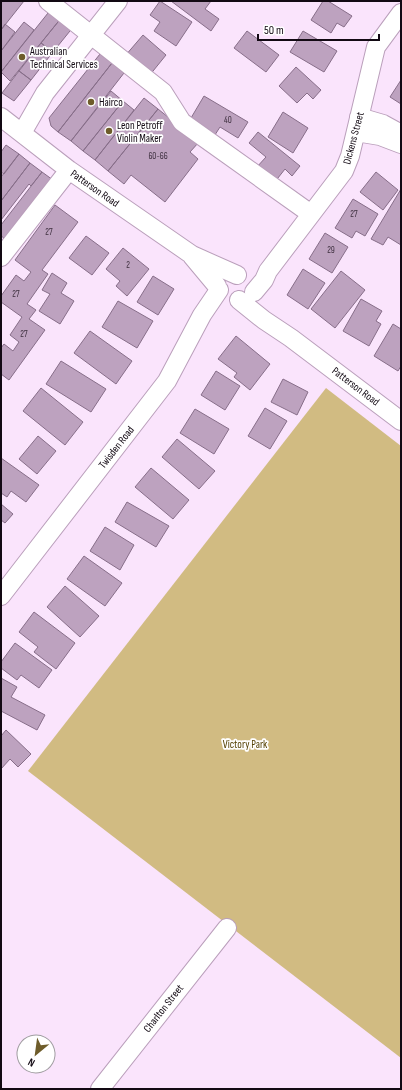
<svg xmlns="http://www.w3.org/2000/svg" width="402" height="1090" font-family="'Sofia Sans Condensed',sans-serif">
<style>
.green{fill:#d1bb82}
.building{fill:#bda2bf;stroke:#876e89}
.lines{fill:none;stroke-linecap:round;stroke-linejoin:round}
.minor-casing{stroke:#ba9fbb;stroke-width:20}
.minor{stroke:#fff;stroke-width:18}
.poi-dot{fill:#6e5c2a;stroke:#fff;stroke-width:1.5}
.labels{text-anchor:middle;stroke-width:3.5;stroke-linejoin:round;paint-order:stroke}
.number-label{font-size:9px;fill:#3d2f3e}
.poi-label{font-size:11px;fill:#120913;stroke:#fff;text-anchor:start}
.street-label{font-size:11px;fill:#120913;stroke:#fff}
.park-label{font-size:11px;fill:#533f00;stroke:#fff}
</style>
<rect width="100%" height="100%" fill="#fae4fc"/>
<path class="green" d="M326,388L401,446V1058L28,771Z"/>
<path class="building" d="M1,1H24L1,30Z
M160,1L192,22L176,46L154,31L160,22L150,15Z
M171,1H211L205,9L219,19L211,31Z
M323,1H328L352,16L344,27L337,23L331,33L311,20Z
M52,8L62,17L10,81L1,72Z
M62,17L74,26L53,52L41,43Z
M24,22L34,30L1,72V51Z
M5,24L15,32L1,51V30Z
M247,31L279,55L266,72L234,48Z
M303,31L337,51L324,72L290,52Z
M143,35L166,55L149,76L125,56Z
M41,43L53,52L31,80L19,71Z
M100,54L112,63L58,132L51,126L49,118Z
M112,63L124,73L71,141L58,132Z
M296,67L321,90L313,99L307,93L297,103L279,86Z
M19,71L31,80L14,101L2,93Z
M401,80V104L390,97Z
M111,91L123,101L83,151L71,141Z
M204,96L248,122L238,138L220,127L213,138L188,123Z
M144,98L158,109L108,171L95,160Z
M123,101L134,110L95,160L83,151Z
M158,109L199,142L190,152L198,159L165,202L131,175L124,184L108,171Z
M283,112L308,128L293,153L268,137Z
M258,132L300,166L292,176L285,169L274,183L256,168L266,157L249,143Z
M6,145L19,154L4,174L1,172V152Z
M19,154L30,163L1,201V177Z
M30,163L42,172L31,186L29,184L1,220V201Z
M42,172L53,180L7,240L1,236V225Z
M376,172L398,190L383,210L360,192Z
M401,189V245L388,237L383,245L371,239Z
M353,199L378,214L365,236L356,231L352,238L335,228Z
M55,205L78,222L42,270L48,274L27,304L36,310L29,319L45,330L9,380L1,374V348L4,344L13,351L19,342L10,335L22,317L1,302V296L16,275L24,281L31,272L15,260Z
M325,233L348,247L332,273L309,259Z
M86,236L109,253L92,275L69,258Z
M123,248L149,269L127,296L116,286L120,281L106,269Z
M303,269L325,283L308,309L287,295Z
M341,271L365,290L335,328L311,309Z
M52,273L67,283L61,293L74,301L60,324L39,311L50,294L42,290Z
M153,276L174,289L158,315L137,302Z
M361,299L382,311L376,321L381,324L369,346L343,331Z
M118,301L153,321L137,348L102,327Z
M393,324L401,329V366L398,371L374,356Z
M90,331L132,361L116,384L74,353Z
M236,336L270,364L250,390L234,377L237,373L218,359Z
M61,361L106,389L91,412L46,384Z
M216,371L240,386L225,410L201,395Z
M283,379L308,392L297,415L271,402Z
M41,388L83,422L65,445L23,411Z
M265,408L287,421L270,449L248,436Z
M195,409L229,429L214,454L180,433Z
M38,436L56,451L37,474L19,459Z
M177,439L215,471L199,489L162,457Z
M1,458L39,485L26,502L11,491L7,497L1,493Z
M151,468L189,500L173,519L135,487Z
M127,502L169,526L156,547L115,522Z
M1,504L13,514L5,523L1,520Z
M105,527L134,545L120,570L90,551Z
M84,556L122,583L105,606L67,579Z
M65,586L99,616L80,637L47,607Z
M34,612L75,643L56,669L34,652L38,647L19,632Z
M15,643L52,670L39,688L21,675L17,680L1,668V662Z
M1,678L17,687L11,697L45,715L37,730L1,711Z
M6,730L31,754L18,767L10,759L1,769V736Z"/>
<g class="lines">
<g class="minor-casing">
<path id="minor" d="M48,1L163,92L182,122L311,214
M1,117L69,170L192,255L237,275
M359,117L383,124L401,134
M356,132L380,136L401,144
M22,133L45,93L118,1
M192,256L217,286
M1,257L69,170
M254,292L264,280L268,271L344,171L350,156L376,47L401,13
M239,300L264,320L291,338L401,421
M1,596L167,381L202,315L219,290
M100,1089L227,928"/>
</g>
<use href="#minor" class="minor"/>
</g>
<g class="poi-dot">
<circle cx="22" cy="57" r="4"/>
<circle cx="91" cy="102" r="4"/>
<circle cx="109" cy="131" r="4"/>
</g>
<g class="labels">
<g class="number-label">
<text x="228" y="123">40</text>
<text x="158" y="159">60-66</text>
<text x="354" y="217">27</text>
<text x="49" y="235">27</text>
<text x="331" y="253">29</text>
<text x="128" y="268">2</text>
<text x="16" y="297">27</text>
<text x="24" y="337">27</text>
</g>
<g class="poi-label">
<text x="30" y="55">Australian<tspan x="30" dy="13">Technical Services</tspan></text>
<text x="99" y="106">Hairco</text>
<text x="117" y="129">Leon Petroff<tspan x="117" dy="13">Violin Maker</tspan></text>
</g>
<g class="street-label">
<text transform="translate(353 138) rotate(-75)" y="4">Dickens Street</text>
<text transform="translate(95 188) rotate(35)" y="4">Patterson Road</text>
<text transform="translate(356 386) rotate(37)" y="4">Patterson Road</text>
<text transform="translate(116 447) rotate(-52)" y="4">Twisden Road</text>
<text transform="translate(163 1008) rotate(-52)" y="4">Charlton Street</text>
</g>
<g class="park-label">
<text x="245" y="748">Victory Park</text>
</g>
</g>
<rect width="402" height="1090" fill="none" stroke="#120913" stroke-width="4"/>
<g transform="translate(36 1054) rotate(209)"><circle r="19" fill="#ffffff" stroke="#a09da1"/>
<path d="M0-3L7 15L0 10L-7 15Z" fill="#6e5c2a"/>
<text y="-6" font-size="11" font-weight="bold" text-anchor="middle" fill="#120913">N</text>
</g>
<path d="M258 34v6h121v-6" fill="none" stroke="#120913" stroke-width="2"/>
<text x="264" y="34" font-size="12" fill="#120913" stroke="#ffffff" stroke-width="3" paint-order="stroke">50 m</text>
</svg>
